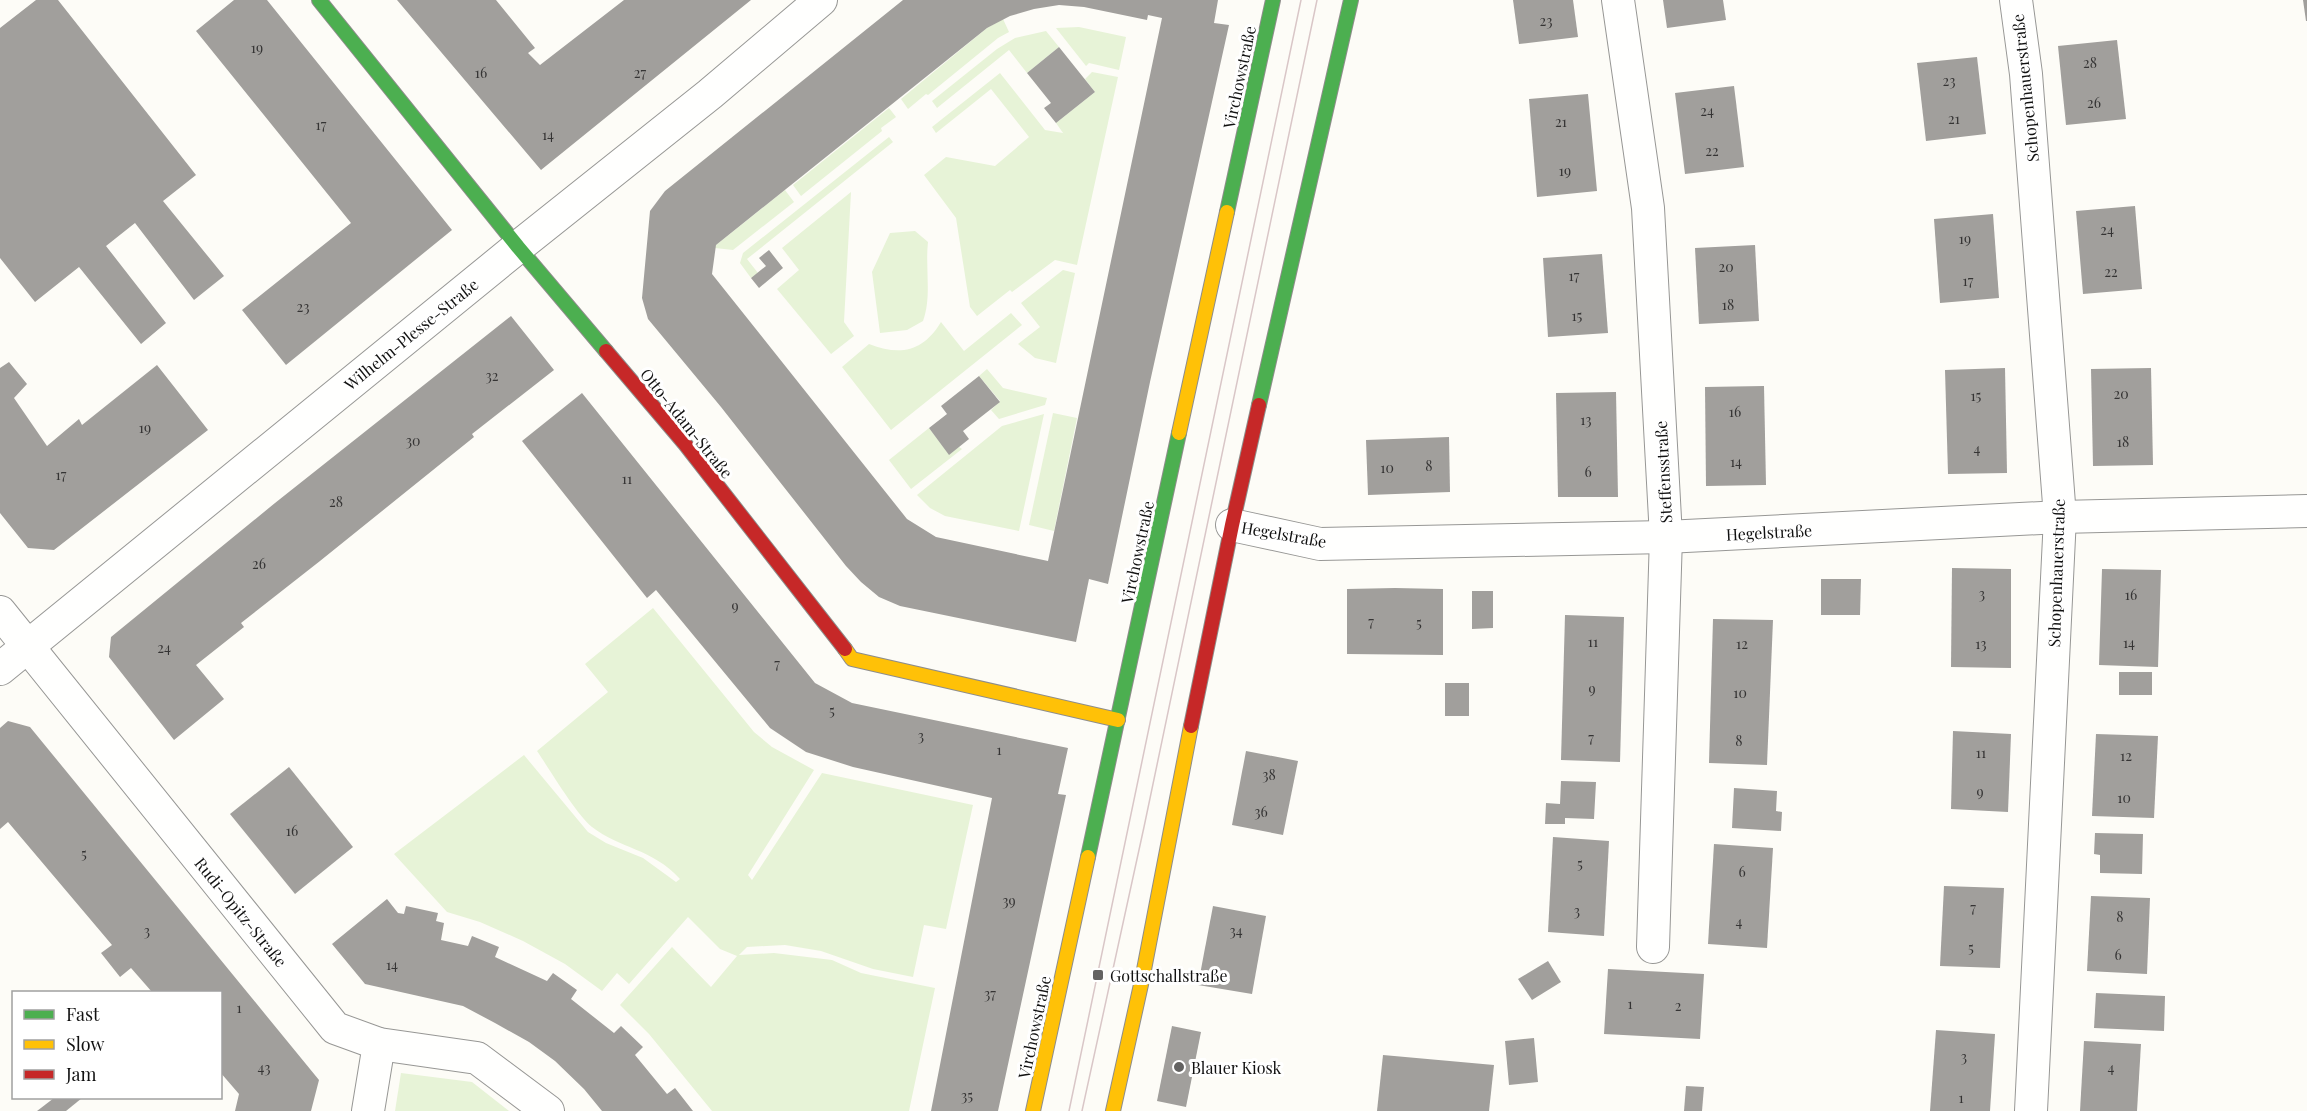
<svg xmlns="http://www.w3.org/2000/svg" width="2307" height="1111" font-family="'Playfair Display',serif">
<style>
.green{fill:#e7f3d7}
.building{fill:#a19f9c;fill-rule:evenodd}
.lines{fill:none;stroke-linecap:round;stroke-linejoin:round}
.street-casing{stroke:#979795;stroke-width:34}
.fast-casing{stroke:#8e8d8b;stroke-width:16}
.slow-casing{stroke:#8e8d8b;stroke-width:16}
.jam-casing{stroke:#8e8d8b;stroke-width:16}
.street{stroke:#fffffe;stroke-width:32}
.fast{stroke:#4caf50;stroke-width:14}
.slow{stroke:#ffc107;stroke-width:14}
.jam{stroke:#c62828;stroke-width:14}
.tram{stroke:#d9c6c7;stroke-width:1.5}
.poi-dot{fill:#646362;stroke:#fff;stroke-width:2}
.labels{text-anchor:middle;dominant-baseline:central;stroke-width:6;stroke-linejoin:round;paint-order:stroke}
.number-label{font-size:14px;fill:#353434}
.street-label{font-size:16px;fill:#111;stroke:#fff}
.poi-label{font-size:16px;fill:#111;stroke:#fff;text-anchor:start}
</style>
<rect width="100%" height="100%" fill="#fdfcf7"/>
<!-- green -->
<g class="green">
<path d="M1003 19 1009 32 998 38 928 95 926 94 908 109 901 99 987 28Z"/>
<path d="M1079 27 1126 37 1119 70 1089 63 1086 66 1056 28Z"/>
<path d="M1046 31 1059 47 1027 73 1009 50 937 108 932 101 997 49 1015 38Z"/>
<path d="M1092 72 1118 77 1077 265 1055 260 1012 292 1010 290 977 316 970 307 956 218 924 175 946 157 995 166 1029 137 991 89 936 133 932 127 1000 73 1045 130 1063 133 1068 140 1056 123 1095 92 1085 79Z"/>
<path d="M889 108 896 117 881 128 882 131 801 196 793 185Z"/>
<path d="M889 137 893 142 747 259 758 273 751 278 740 263 743 253Z"/>
<path d="M785 190 794 202 733 250 715 248 716 245Z"/>
<path d="M851 192 844 322 854 336 831 354 777 289 799 270 782 248Z"/>
<path d="M915 231 928 242C925 269 932 296 923 321L907 330 880 333 872 272 890 233Z"/>
<path d="M1063 270 1075 273 1056 363 1035 358 1018 344 1040 327 1021 303Z"/>
<path d="M1011 313 1022 325 891 430 842 367 869 344C900 356 923 352 941 322L964 351Z"/>
<path d="M987 369 1003 388 1047 398 1045 405 999 419 991 410 1000 401 979 376Z"/>
<path d="M1053 413 1077 418 1054 531 1029 525Z"/>
<path d="M1044 414 1019 531 945 516 930 508 917 495 1002 426Z"/>
<path d="M929 428 949 454 959 447 962 449 911 489 889 460Z"/>
<path d="M653 608 754 732 772 747 814 770 748 875 752 880 822 773 973 805 946 929 924 925 913 977 873 969 821 951 785 945 747 947 739 955 774 953 832 960 861 973 935 988 909 1111H712L649 1034 620 1005 672 947 711 987 737 956 720 949 688 917 629 984 617 973 602 991 565 964 523 941 480 922 447 912 394 854 524 755 588 832 606 843 643 858 676 882 680 879C652 848 620 849 592 827 576 814 550 770 537 751L608 692 585 664Z"/>
<path d="M401 1073 472 1082 509 1111H395Z"/>
</g>
<!-- building -->
<g class="building">
<path d="M36 0H58L196 175 163 201 224 276 194 300 135 223 106 246 166 323 141 344 79 267 35 302 0 258V28Z"/>
<path d="M234 0H267L452 230 286 365 242 310 351 223 196 31Z"/>
<path d="M397 0H496L535 48 528 53 540 65 624 0H751L541 170Z"/>
<path d="M903 0H1218L1214 23 1229 25 1150 382 1108 584 1089 579 1076 642 900 606 879 597 861 582 846 566 721 407 648 319 642 298 650 211 665 191ZM1059 5 1084 7 1147 20 1148 15 1162 18 1048 561 936 537 907 519 712 274 716 245 987 28 1010 16 1034 9Z"/>
<path d="M1513 0H1573L1578 37 1519 44Z"/>
<path d="M1663 0H1723L1726 20 1667 28Z"/>
<path d="M2303 0H2307V21H2306Z"/>
<path d="M2117 40 2126 119 2066 125 2058 46Z"/>
<path d="M1059 47 1095 92 1056 123 1044 108 1051 103 1027 73Z"/>
<path d="M1977 57 1986 134 1926 141 1917 63Z"/>
<path d="M1734 86 1744 167 1685 174 1675 93Z"/>
<path d="M1588 94 1597 191 1537 197 1529 99Z"/>
<path d="M2135 206 2142 289 2083 294 2076 211Z"/>
<path d="M1993 214 1999 298 1940 303 1934 219Z"/>
<path d="M1755 245 1759 321 1699 324 1695 248Z"/>
<path d="M769 250 783 268 759 288 751 278 766 266 759 258Z"/>
<path d="M1602 254 1608 333 1548 337 1543 258Z"/>
<path d="M511 316 554 370 472 434 474 437 320 561 241 623 244 627 196 665 224 699 174 740 109 657 111 637 275 503Z"/>
<path d="M9 362 27 384 14 398 47 446 79 419 82 425 157 365 208 430 54 550 28 548 0 513V368Z"/>
<path d="M2005 368 2007 473 1948 474 1945 370Z"/>
<path d="M2151 368 2153 465 2093 466 2091 369Z"/>
<path d="M979 376 1000 402 963 431 969 439 949 455 929 428 947 414 941 406Z"/>
<path d="M1764 386 1766 485 1706 486 1705 387Z"/>
<path d="M1616 392 1618 497H1558L1556 393Z"/>
<path d="M582 393 815 683 852 703 1068 748 1058 794 1066 795 998 1111H931L992 798 853 767 806 752 770 728 656 590 647 598 522 441Z"/>
<path d="M1449 437 1450 492 1368 495 1366 440Z"/>
<path d="M1952 568 2011 569V668L1951 667Z"/>
<path d="M2102 569 2161 570 2158 667 2099 665Z"/>
<path d="M1821 579H1861L1860 615H1821Z"/>
<path d="M1395 588 1443 589V655L1347 654V589Z"/>
<path d="M1472 591H1493V628L1472 629Z"/>
<path d="M1565 615 1624 617 1620 762 1561 760Z"/>
<path d="M1713 619 1773 620 1767 765 1709 763Z"/>
<rect x="2119" y="672" width="33" height="23"/>
<rect x="1445" y="683" width="24" height="33"/>
<path d="M8 721 30 727 319 1080 311 1111H235L239 1094 220 1072V992H152L131 968 120 977 101 953 112 945 8 822 0 829V728Z"/>
<path d="M1953 731 2011 734 2008 812 1951 809Z"/>
<path d="M2096 734 2158 736 2154 818 2092 816Z"/>
<path d="M1246 751 1298 761 1283 835 1232 825Z"/>
<path d="M289 767 353 847 295 894 230 814Z"/>
<path d="M1561 781 1596 782 1594 819 1565 818V824H1545L1546 803 1560 804Z"/>
<path d="M1734 788 1777 791 1776 811 1782 812 1781 831 1732 828Z"/>
<path d="M2095 833 2143 834 2142 874 2100 873V855L2094 854Z"/>
<path d="M1553 837 1609 841 1604 936 1548 932Z"/>
<path d="M1714 844 1773 848 1767 948 1708 944Z"/>
<path d="M1944 886 2004 888 2000 968 1940 966Z"/>
<path d="M2091 896 2150 898 2147 974 2087 971Z"/>
<path d="M387 899 398 913 404 914 406 906 438 913 436 921 444 923 441 940 468 946 472 936 499 947 495 957 547 981 553 973 577 990 571 999 614 1033 621 1026 643 1047 635 1055 667 1094 675 1088 693 1111H602L584 1089 555 1061 529 1042 495 1023 463 1006 365 984 332 944Z"/>
<path d="M1213 906 1266 916 1252 994 1198 985Z"/>
<path d="M1548 961 1561 982 1532 1000 1518 979Z"/>
<path d="M1608 969 1704 974 1700 1039 1604 1034Z"/>
<path d="M2096 993 2165 996 2164 1031 2094 1028Z"/>
<path d="M1172 1026 1201 1032 1186 1107 1157 1101Z"/>
<path d="M1936 1030 1995 1034 1990 1111H1930Z"/>
<path d="M1534 1038 1538 1082 1509 1085 1505 1041Z"/>
<path d="M2084 1041 2141 1044 2137 1111H2080Z"/>
<path d="M1383 1055 1494 1065 1489 1111H1377Z"/>
<path d="M1686 1086 1704 1087 1702 1111H1684Z"/>
<path d="M54 1098H82L66 1111H37Z"/>
</g>
<g class="lines">
<defs>
<g id="street">
<path d="M1618 0 1648 208 1666 537 1653 947"/>
<path d="M2016 0 2026 74 2060 517 2031 1111"/>
<path d="M1232 525 1320 544 1666 537 2060 517 2307 511"/>
<path d="M0 612 335 1028 379 1044 477 1058 548 1111"/>
<path d="M0 669 518 247 710 94 821 0"/>
<path d="M368 1111 379 1044"/>
</g>
<g id="fast">
<path d="M319 0 518 247 606 351"/>
<path d="M1227 212 1273 0"/>
<path d="M1259 405 1351 0"/>
<path d="M1088 857 1179 433"/>
</g>
<g id="slow">
<path d="M1179 433 1227 212"/>
<path d="M845 649 852 659 1118 720"/>
<path d="M1033 1111 1088 857"/>
<path d="M1113 1111 1142 980 1191 726"/>
</g>
<g id="jam">
<path d="M606 351 685 444 845 649"/>
<path d="M1191 726 1232 525 1259 405"/>
</g>
</defs>
<!-- street casing -->
<use href="#street" class="street-casing"/>
<!-- fast casing -->
<use href="#fast" class="fast-casing"/>
<!-- slow casing -->
<use href="#slow" class="slow-casing"/>
<!-- jam casing -->
<use href="#jam" class="jam-casing"/>
<!-- street -->
<use href="#street" class="street"/>
<!-- fast -->
<use href="#fast" class="fast"/>
<!-- slow -->
<use href="#slow" class="slow"/>
<!-- jam -->
<use href="#jam" class="jam"/>
<!-- tram -->
<g class="tram">
<path d="M1069 1111 1301 0"/>
<path d="M1082 1111 1144 827 1317 0"/>
</g>
</g>
<!-- markers -->
<g class="poi-dot">
<rect x="1092" y="969" width="12" height="12" rx="3"/>
<circle cx="1179" cy="1067" r="6"/>
</g>
<g class="labels">
<!-- number labels -->
<g class="number-label">
<text x="1546" y="20">23</text>
<text x="257" y="47">19</text>
<text x="2090" y="62">28</text>
<text x="481" y="72">16</text>
<text x="640" y="72">27</text>
<text x="1949" y="80">23</text>
<text x="2094" y="102">26</text>
<text x="1707" y="110">24</text>
<text x="1954" y="118">21</text>
<text x="1561" y="121">21</text>
<text x="321" y="124">17</text>
<text x="548" y="134">14</text>
<text x="1712" y="150">22</text>
<text x="1565" y="170">19</text>
<text x="2107" y="229">24</text>
<text x="1965" y="238">19</text>
<text x="1726" y="266">20</text>
<text x="2111" y="271">22</text>
<text x="1574" y="275">17</text>
<text x="1968" y="280">17</text>
<text x="1728" y="304">18</text>
<text x="303" y="306">23</text>
<text x="1577" y="315">15</text>
<text x="492" y="375">32</text>
<text x="2121" y="393">20</text>
<text x="1976" y="395">15</text>
<text x="1735" y="411">16</text>
<text x="1586" y="419">13</text>
<text x="145" y="427">19</text>
<text x="413" y="440">30</text>
<text x="2123" y="441">18</text>
<text x="1977" y="448">4</text>
<text x="1736" y="461">14</text>
<text x="1429" y="465">8</text>
<text x="1387" y="467">10</text>
<text x="1588" y="471">6</text>
<text x="61" y="474">17</text>
<text x="627" y="478">11</text>
<text x="336" y="501">28</text>
<text x="259" y="563">26</text>
<text x="1982" y="593">3</text>
<text x="2131" y="594">16</text>
<text x="735" y="605">9</text>
<text x="1371" y="621">7</text>
<text x="1419" y="622">5</text>
<text x="1593" y="641">11</text>
<text x="2129" y="642">14</text>
<text x="1742" y="643">12</text>
<text x="1981" y="643">13</text>
<text x="164" y="647">24</text>
<text x="777" y="663">7</text>
<text x="1592" y="688">9</text>
<text x="1740" y="692">10</text>
<text x="832" y="710">5</text>
<text x="921" y="735">3</text>
<text x="1591" y="737">7</text>
<text x="1739" y="740">8</text>
<text x="999" y="749">1</text>
<text x="1981" y="752">11</text>
<text x="2126" y="755">12</text>
<text x="1269" y="774">38</text>
<text x="1980" y="791">9</text>
<text x="2124" y="797">10</text>
<text x="1261" y="811">36</text>
<text x="292" y="830">16</text>
<text x="84" y="853">5</text>
<text x="1580" y="863">5</text>
<text x="1742" y="871">6</text>
<text x="1009" y="900">39</text>
<text x="1973" y="907">7</text>
<text x="1577" y="910">3</text>
<text x="2120" y="916">8</text>
<text x="1739" y="921">4</text>
<text x="147" y="930">3</text>
<text x="1236" y="930">34</text>
<text x="1971" y="947">5</text>
<text x="2118" y="954">6</text>
<text x="392" y="964">14</text>
<text x="990" y="993">37</text>
<text x="1630" y="1003">1</text>
<text x="1678" y="1005">2</text>
<text x="239" y="1007">1</text>
<text x="1964" y="1056">3</text>
<text x="264" y="1067">43</text>
<text x="2111" y="1067">4</text>
<text x="967" y="1095">35</text>
<text x="1961" y="1097">1</text>
</g>
<!-- street labels -->
<g class="street-label">
<text transform="translate(1239 77) rotate(-78)">Virchowstraße</text>
<text transform="translate(2025 88) rotate(-96)">Schopenhauerstraße</text>
<text transform="translate(411 334) rotate(-39)">Wilhelm-Plesse-Straße</text>
<text transform="translate(687 423) rotate(51)">Otto-Adam-Straße</text>
<text transform="translate(1663 472) rotate(-93)">Steffensstraße</text>
<text transform="translate(1769 532) rotate(-3)">Hegelstraße</text>
<text transform="translate(1284 534) rotate(10)">Hegelstraße</text>
<text transform="translate(1137 552) rotate(-78)">Virchowstraße</text>
<text transform="translate(2056 573) rotate(-88)">Schopenhauerstraße</text>
<text transform="translate(241 912) rotate(51)">Rudi-Opitz-Straße</text>
<text transform="translate(1034 1027) rotate(-78)">Virchowstraße</text>
</g>
<!-- poi labels -->
<g class="poi-label">
<text x="1110" y="975">Gottschallstraße</text>
<text x="1191" y="1067">Blauer Kiosk</text>
</g>
</g>
<!-- legend -->
<rect x="12" y="991" width="210" height="108" fill="#ffffff" stroke="#a0a0a0" stroke-width="1.5"/>
<rect x="24" y="1010" width="30" height="9" fill="#4caf50" stroke="#a0a0a0" stroke-width="1.5"/>
<text x="66" y="1021" font-size="18" fill="#111111">Fast</text>
<rect x="24" y="1040" width="30" height="9" fill="#ffc107" stroke="#a0a0a0" stroke-width="1.5"/>
<text x="66" y="1051" font-size="18" fill="#111111">Slow</text>
<rect x="24" y="1070" width="30" height="9" fill="#c62828" stroke="#a0a0a0" stroke-width="1.5"/>
<text x="66" y="1081" font-size="18" fill="#111111">Jam</text>
</svg>
